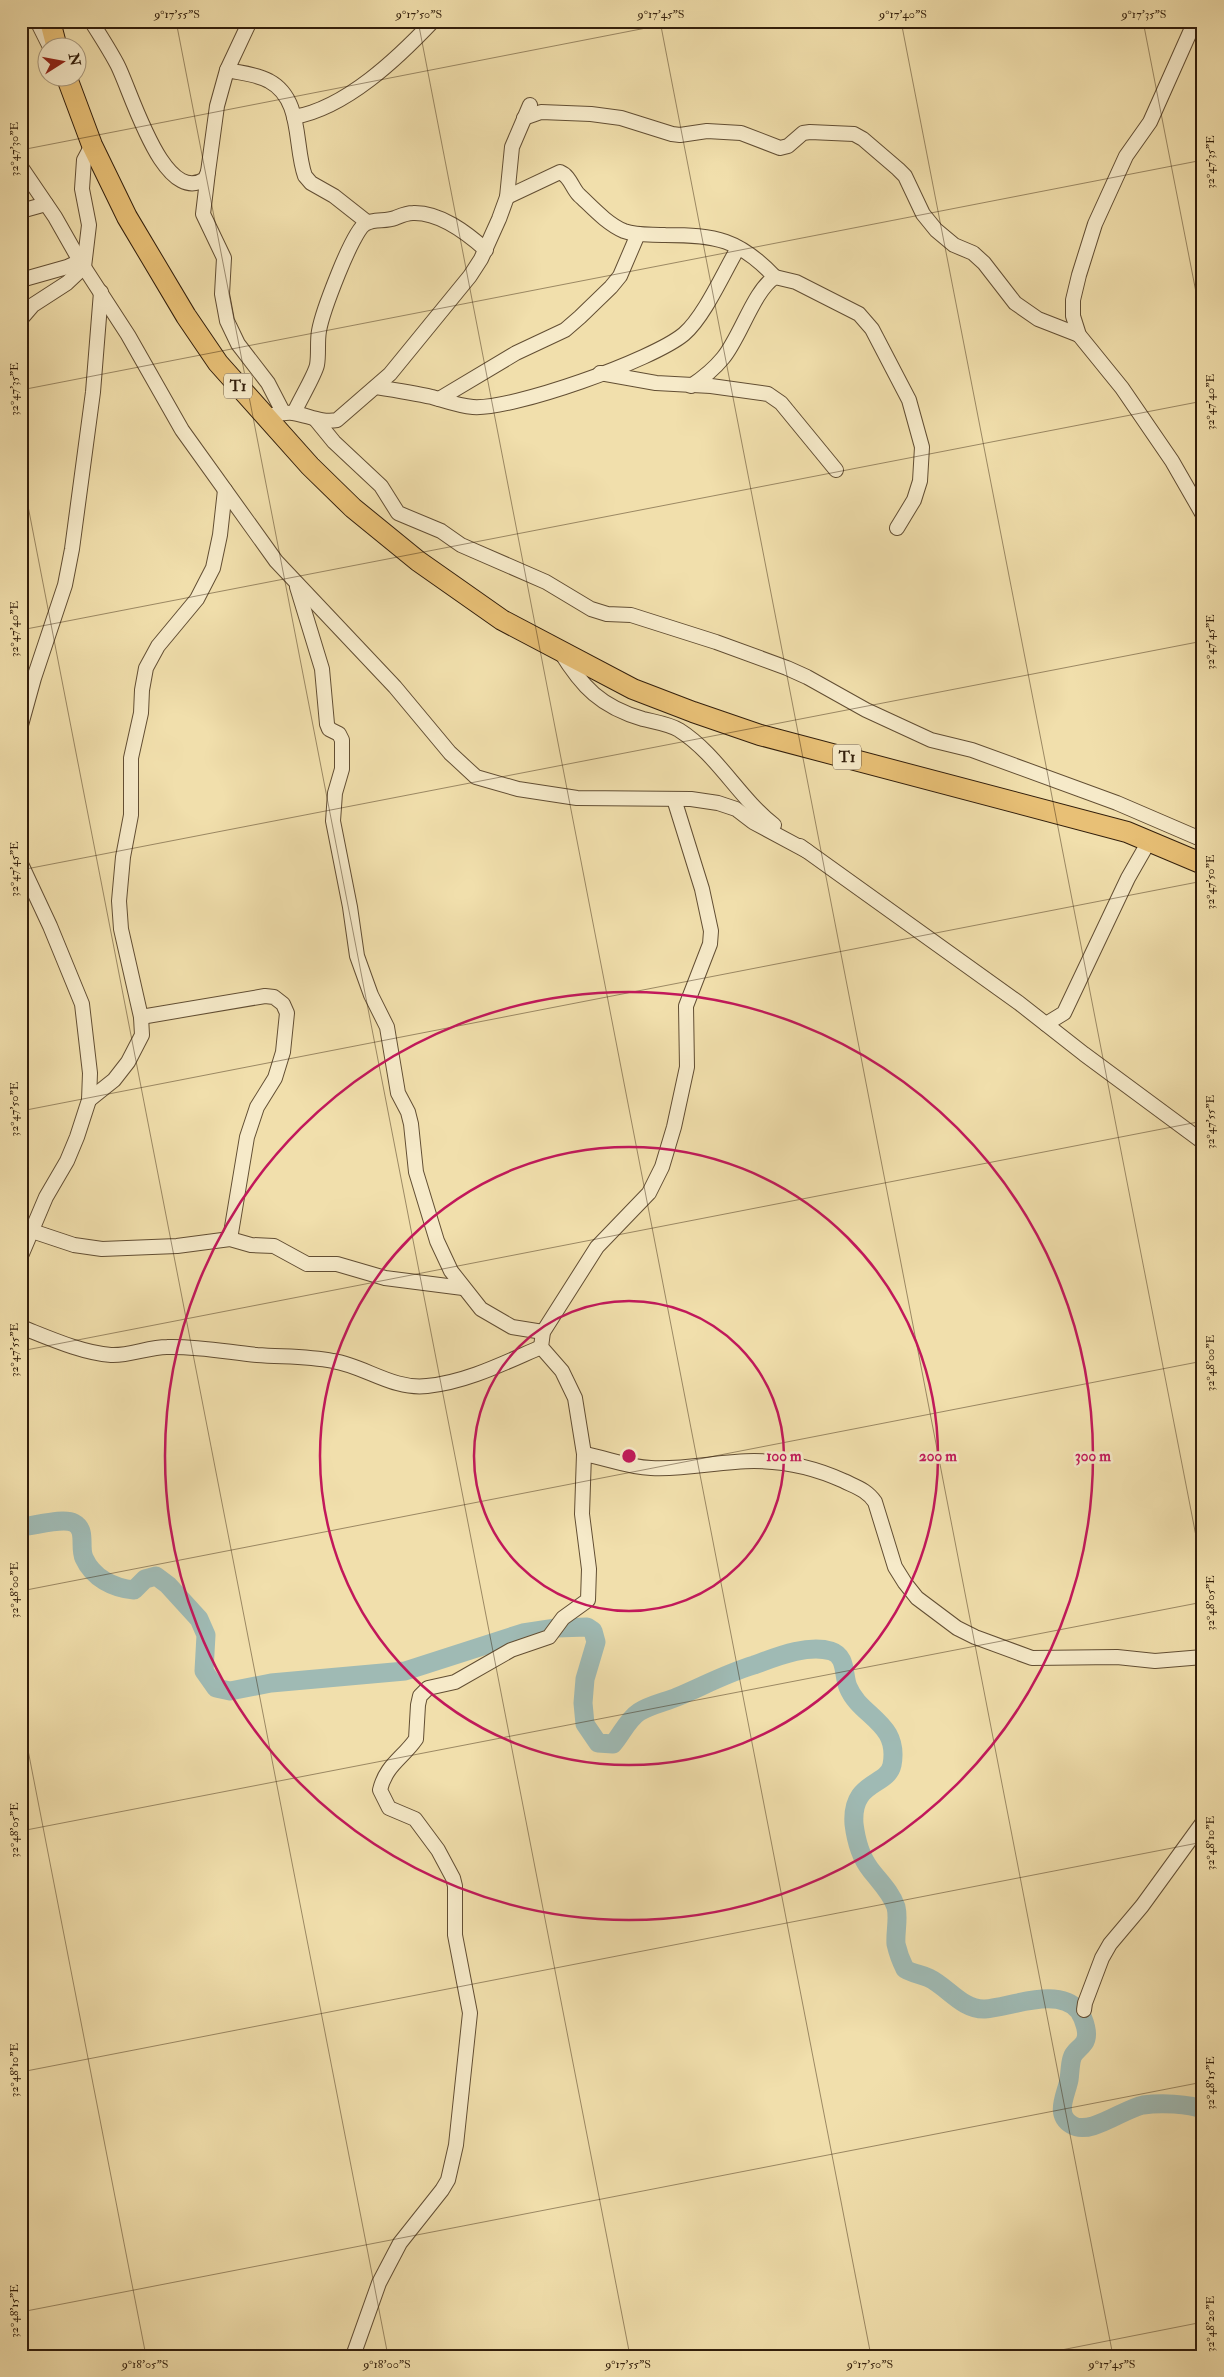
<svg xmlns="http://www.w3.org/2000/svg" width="1224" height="2377" font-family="'IM FELL Double Pica',serif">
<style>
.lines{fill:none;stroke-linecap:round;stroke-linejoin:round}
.river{stroke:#9fbab4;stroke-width:19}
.minor-casing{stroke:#624e33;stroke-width:16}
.highway-casing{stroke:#321e0b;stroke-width:22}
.minor{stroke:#f6eac9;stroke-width:14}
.highway{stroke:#e8c076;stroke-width:20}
.ticks{fill:none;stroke:#321e0b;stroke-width:1;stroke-opacity:0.45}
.ring{fill:none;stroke:#c2185b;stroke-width:2.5}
.labels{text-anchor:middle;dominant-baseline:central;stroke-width:5;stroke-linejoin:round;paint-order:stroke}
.shield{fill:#f6eac9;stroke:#6d5b44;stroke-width:1}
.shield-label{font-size:15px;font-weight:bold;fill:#321e0b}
.centre{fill:#c2185b;stroke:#f6eac9;stroke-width:2.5}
.ring-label{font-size:15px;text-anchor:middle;font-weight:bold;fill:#c2185b;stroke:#f6eac9;stroke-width:5;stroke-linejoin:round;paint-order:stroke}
.neatline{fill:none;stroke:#321e0b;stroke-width:2}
.ticks-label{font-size:12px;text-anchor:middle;fill:#321e0b}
</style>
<rect width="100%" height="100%" fill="#f1dfac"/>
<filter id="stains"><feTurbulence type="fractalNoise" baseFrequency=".004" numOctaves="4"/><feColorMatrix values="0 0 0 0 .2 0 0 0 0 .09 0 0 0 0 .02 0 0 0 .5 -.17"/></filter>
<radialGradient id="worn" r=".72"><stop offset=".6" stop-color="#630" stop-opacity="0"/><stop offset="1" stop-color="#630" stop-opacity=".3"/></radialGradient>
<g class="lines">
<!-- river -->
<path class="river" d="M21 1527C35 1526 63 1517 74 1523 87 1530 79 1547 84 1558 93 1578 113 1588 134 1590L145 1579 156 1576 168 1585 199 1619 206 1635 204 1671 216 1688 230 1691 271 1683 405 1671 523 1633 556 1628 587 1627 593 1631 596 1642 585 1679 583 1703 585 1724 598 1743 613 1744C621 1735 628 1719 639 1712 650 1705 665 1702 677 1697 703 1686 727 1673 754 1665 776 1657 807 1644 831 1651 847 1656 843 1675 848 1687 860 1717 900 1722 892 1765 887 1787 851 1780 854 1824 856 1840 860 1856 870 1869 879 1881 891 1892 896 1907 899 1919 895 1932 896 1944 898 1953 901 1961 905 1969 913 1974 921 1974 929 1978 948 1987 962 2010 985 2009 1011 2007 1059 1986 1079 2011 1084 2019 1090 2035 1084 2043 1080 2049 1074 2051 1072 2058 1070 2064 1070 2073 1069 2080 1066 2095 1054 2115 1072 2125 1090 2136 1123 2109 1143 2105 1158 2103 1190 2103 1203 2110"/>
<defs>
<g id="minor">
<path d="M37 21 50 47"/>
<path d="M91 21C100 35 109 49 117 64 131 90 163 207 205 179L208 172 217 106 227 70 250 21"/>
<path d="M1195 21 1150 122 1126 156 1095 224 1079 275 1073 300V316L1079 335 1122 388 1172 461 1203 515"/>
<path d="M227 70C240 73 257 74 269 81 303 99 294 146 305 176L311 183 334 196 367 222"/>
<path d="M294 117C346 108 398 58 433 21"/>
<path d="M524 118 541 112 591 114 621 118 672 134 680 135 707 131 741 133 780 148 788 146 803 133 810 132 854 134 863 139 898 169 905 176 923 214 936 230 954 245 973 253 984 263 1015 303 1038 319 1079 335"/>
<path d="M21 167 55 217 80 261 128 335 182 430 276 561 395 687 450 753 476 777 518 789 577 798 691 799 718 803 736 809 753 822 807 851"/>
<path d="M208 172 203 214 224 258 222 294 227 321 238 344 268 383 283 412"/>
<path d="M507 197 560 172C570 176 572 188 579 195 592 207 607 224 624 231 637 236 652 234 665 235 716 235 739 239 775 277"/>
<path d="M21 211 46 204"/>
<path d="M21 280 67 267 80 261"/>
<path d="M21 319 33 305 67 283 84 267 89 225 82 189 84 160 92 145"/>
<path d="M600 373 656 383 711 386 768 394 781 403 836 470"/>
<path d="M691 386C703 378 714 369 723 358 740 338 754 290 775 277L796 282 859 314 872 329 909 400 922 447 920 481 914 500 897 528"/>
<path d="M376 387C395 390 414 393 432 397 446 401 459 406 473 407 512 410 653 360 684 334 704 317 724 272 738 248"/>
<path d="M439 399 516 353 565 330 580 317 611 287 620 276 638 234"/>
<path d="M294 413C299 401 315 375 317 365 319 354 317 342 319 331 322 313 352 232 365 224 374 218 385 222 395 218 400 216 406 213 413 213 440 212 467 233 486 250"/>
<path d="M264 417C274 415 283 412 293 413 308 415 320 423 337 420L390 374 470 276 481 259 499 219 507 197 512 147 530 105"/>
<path d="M316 420 334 442 381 486 398 513 441 531 461 545 546 582 591 609 607 614 631 615 716 642 787 668 807 677 866 710 931 740 972 750 1117 803 1203 840"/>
<path d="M297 587 322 669 327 724 329 729 339 734 342 740V769L335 793 333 821 350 907 357 956 371 995 387 1027 398 1093 408 1112 411 1124 416 1172 437 1241 451 1271 481 1309 512 1327 543 1332"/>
<path d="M560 651C582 687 601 707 643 719 655 722 669 724 679 730 717 754 739 798 774 825"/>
<path d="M21 725 34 678 65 585 72 549 93 392 101 292"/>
<path d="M800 846 1019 1003 1084 1054 1203 1142"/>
<path d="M21 864 50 926 82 1004 90 1073 89 1100 77 1137 67 1161 46 1197 21 1256"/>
<path d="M141 1017 265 996 274 997 283 1004 287 1013 283 1052 275 1078 257 1107 247 1137 230 1239"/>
<path d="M1046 1024 1064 1013 1128 878 1148 843"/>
<path d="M89 1100 114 1080 128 1062 142 1035 141 1017 121 929 119 901 123 857 131 815V758L141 713 142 690 146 668 158 646 197 599 213 568 220 535 225 490"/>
<path d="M32 1231 74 1245 102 1249 177 1246 230 1239 251 1245 274 1246 307 1264H337L385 1278 463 1288"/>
<path d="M21 1327C49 1338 82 1353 111 1355 129 1356 149 1347 167 1347 198 1346 227 1352 257 1355 283 1357 308 1356 333 1361 365 1366 393 1390 427 1386 467 1382 504 1363 541 1347"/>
<path d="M584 1454C607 1458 627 1467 651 1468 686 1470 720 1461 754 1461 784 1461 816 1468 844 1481 856 1487 867 1490 875 1502L895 1567 905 1583 917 1598 957 1628 975 1637 1032 1658 1117 1657 1155 1661 1203 1657"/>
<path d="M1084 2010 1085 2003 1102 1958 1110 1944 1142 1906 1203 1822"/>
<path d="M353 2356 379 2283 400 2243 442 2190 448 2180 456 2145 470 2013 455 1935V1886L453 1878 438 1850 415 1819 389 1808 380 1790C386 1765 402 1759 416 1739L418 1705 420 1696 428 1688 455 1682 511 1650 549 1637 563 1618 588 1600 589 1569 582 1514 584 1454 575 1398 562 1371 541 1347 543 1332 597 1247 649 1193 662 1167 674 1127 687 1067 686 1006 710 944 711 931 702 889 674 799"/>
</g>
<g id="highway">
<path d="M50 21 57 48"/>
<path d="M67 78 92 145 127 217 186 316 218 363 310 466 353 508 418 561 502 620 633 689 693 712 760 735 1127 832 1203 864"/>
</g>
</defs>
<!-- minor casing -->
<use href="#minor" class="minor-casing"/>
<!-- highway casing -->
<use href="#highway" class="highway-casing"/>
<!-- minor -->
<use href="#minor" class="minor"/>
<!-- highway -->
<use href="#highway" class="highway"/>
</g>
<!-- ticks -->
<path class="ticks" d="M176 21 630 2356M418 21 871 2356M660 21 1113 2356M901 21 1203 1572M1143 21 1203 328M21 150 682 21M21 390 1203 160M21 470 388 2356M21 630 1203 401M21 870 1203 641M21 1111 1203 881M21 1351 1203 1121M21 1591 1203 1361M21 1714 146 2356M21 1831 1203 1602M21 2072 1203 1842M21 2312 1203 2082M1031 2356 1203 2322"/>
<!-- distance rings -->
<g class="ring">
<circle cx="629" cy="1456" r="155"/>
<circle cx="629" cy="1456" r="309"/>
<circle cx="629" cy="1456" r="464"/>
</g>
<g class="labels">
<!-- shield labels -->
<g class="shield">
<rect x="224" y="373.5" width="28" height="25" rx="4"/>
<rect x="833" y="744.5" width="28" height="25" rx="4"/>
</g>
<g class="shield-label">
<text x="238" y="386">T1</text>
<text x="847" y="757">T1</text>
</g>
</g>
<circle cx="629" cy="1456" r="8" class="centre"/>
<g class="ring-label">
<text x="784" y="1461">100 m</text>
<text x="938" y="1461">200 m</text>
<text x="1093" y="1461">300 m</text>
</g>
<!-- margin -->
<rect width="1224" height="2377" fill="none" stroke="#f1dfac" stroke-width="55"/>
<!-- north arrow -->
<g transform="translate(62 62) rotate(79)"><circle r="24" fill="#f6eac9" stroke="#a8987d"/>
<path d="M0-4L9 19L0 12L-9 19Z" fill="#8f2418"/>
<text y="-8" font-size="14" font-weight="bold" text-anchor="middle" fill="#321e0b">N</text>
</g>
<rect x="28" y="28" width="1168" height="2322" class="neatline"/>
<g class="ticks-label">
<text x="177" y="18">9°17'55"S</text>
<text x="419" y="18">9°17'50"S</text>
<text x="661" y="18">9°17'45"S</text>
<text x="903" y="18">9°17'40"S</text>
<text x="1144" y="18">9°17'35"S</text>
<text transform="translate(14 149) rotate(-90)" y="4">32°47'30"E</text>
<text transform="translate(1210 162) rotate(-90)" y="4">32°47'35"E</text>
<text transform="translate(14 389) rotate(-90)" y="4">32°47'35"E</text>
<text transform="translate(1210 402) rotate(-90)" y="4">32°47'40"E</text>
<text transform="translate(14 629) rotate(-90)" y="4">32°47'40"E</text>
<text transform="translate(1210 642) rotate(-90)" y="4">32°47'45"E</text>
<text transform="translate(14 869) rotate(-90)" y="4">32°47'45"E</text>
<text transform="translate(1210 882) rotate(-90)" y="4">32°47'50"E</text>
<text transform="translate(14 1109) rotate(-90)" y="4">32°47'50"E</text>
<text transform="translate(1210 1122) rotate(-90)" y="4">32°47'55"E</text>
<text transform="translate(14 1350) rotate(-90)" y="4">32°47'55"E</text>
<text transform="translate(1210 1363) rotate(-90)" y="4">32°48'00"E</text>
<text transform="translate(14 1590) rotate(-90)" y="4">32°48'00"E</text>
<text transform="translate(1210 1603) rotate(-90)" y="4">32°48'05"E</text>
<text transform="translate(14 1830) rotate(-90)" y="4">32°48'05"E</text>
<text transform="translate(1210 1843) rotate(-90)" y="4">32°48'10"E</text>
<text transform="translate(14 2070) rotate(-90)" y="4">32°48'10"E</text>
<text transform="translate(1210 2083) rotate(-90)" y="4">32°48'15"E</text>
<text transform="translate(14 2311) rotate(-90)" y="4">32°48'15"E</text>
<text transform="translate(1210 2324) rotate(-90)" y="4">32°48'20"E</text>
<text x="145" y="2368">9°18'05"S</text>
<text x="387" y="2368">9°18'00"S</text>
<text x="628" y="2368">9°17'55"S</text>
<text x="870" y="2368">9°17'50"S</text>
<text x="1112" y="2368">9°17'45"S</text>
</g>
<rect width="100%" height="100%" filter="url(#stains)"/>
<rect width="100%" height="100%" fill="url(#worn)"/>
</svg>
